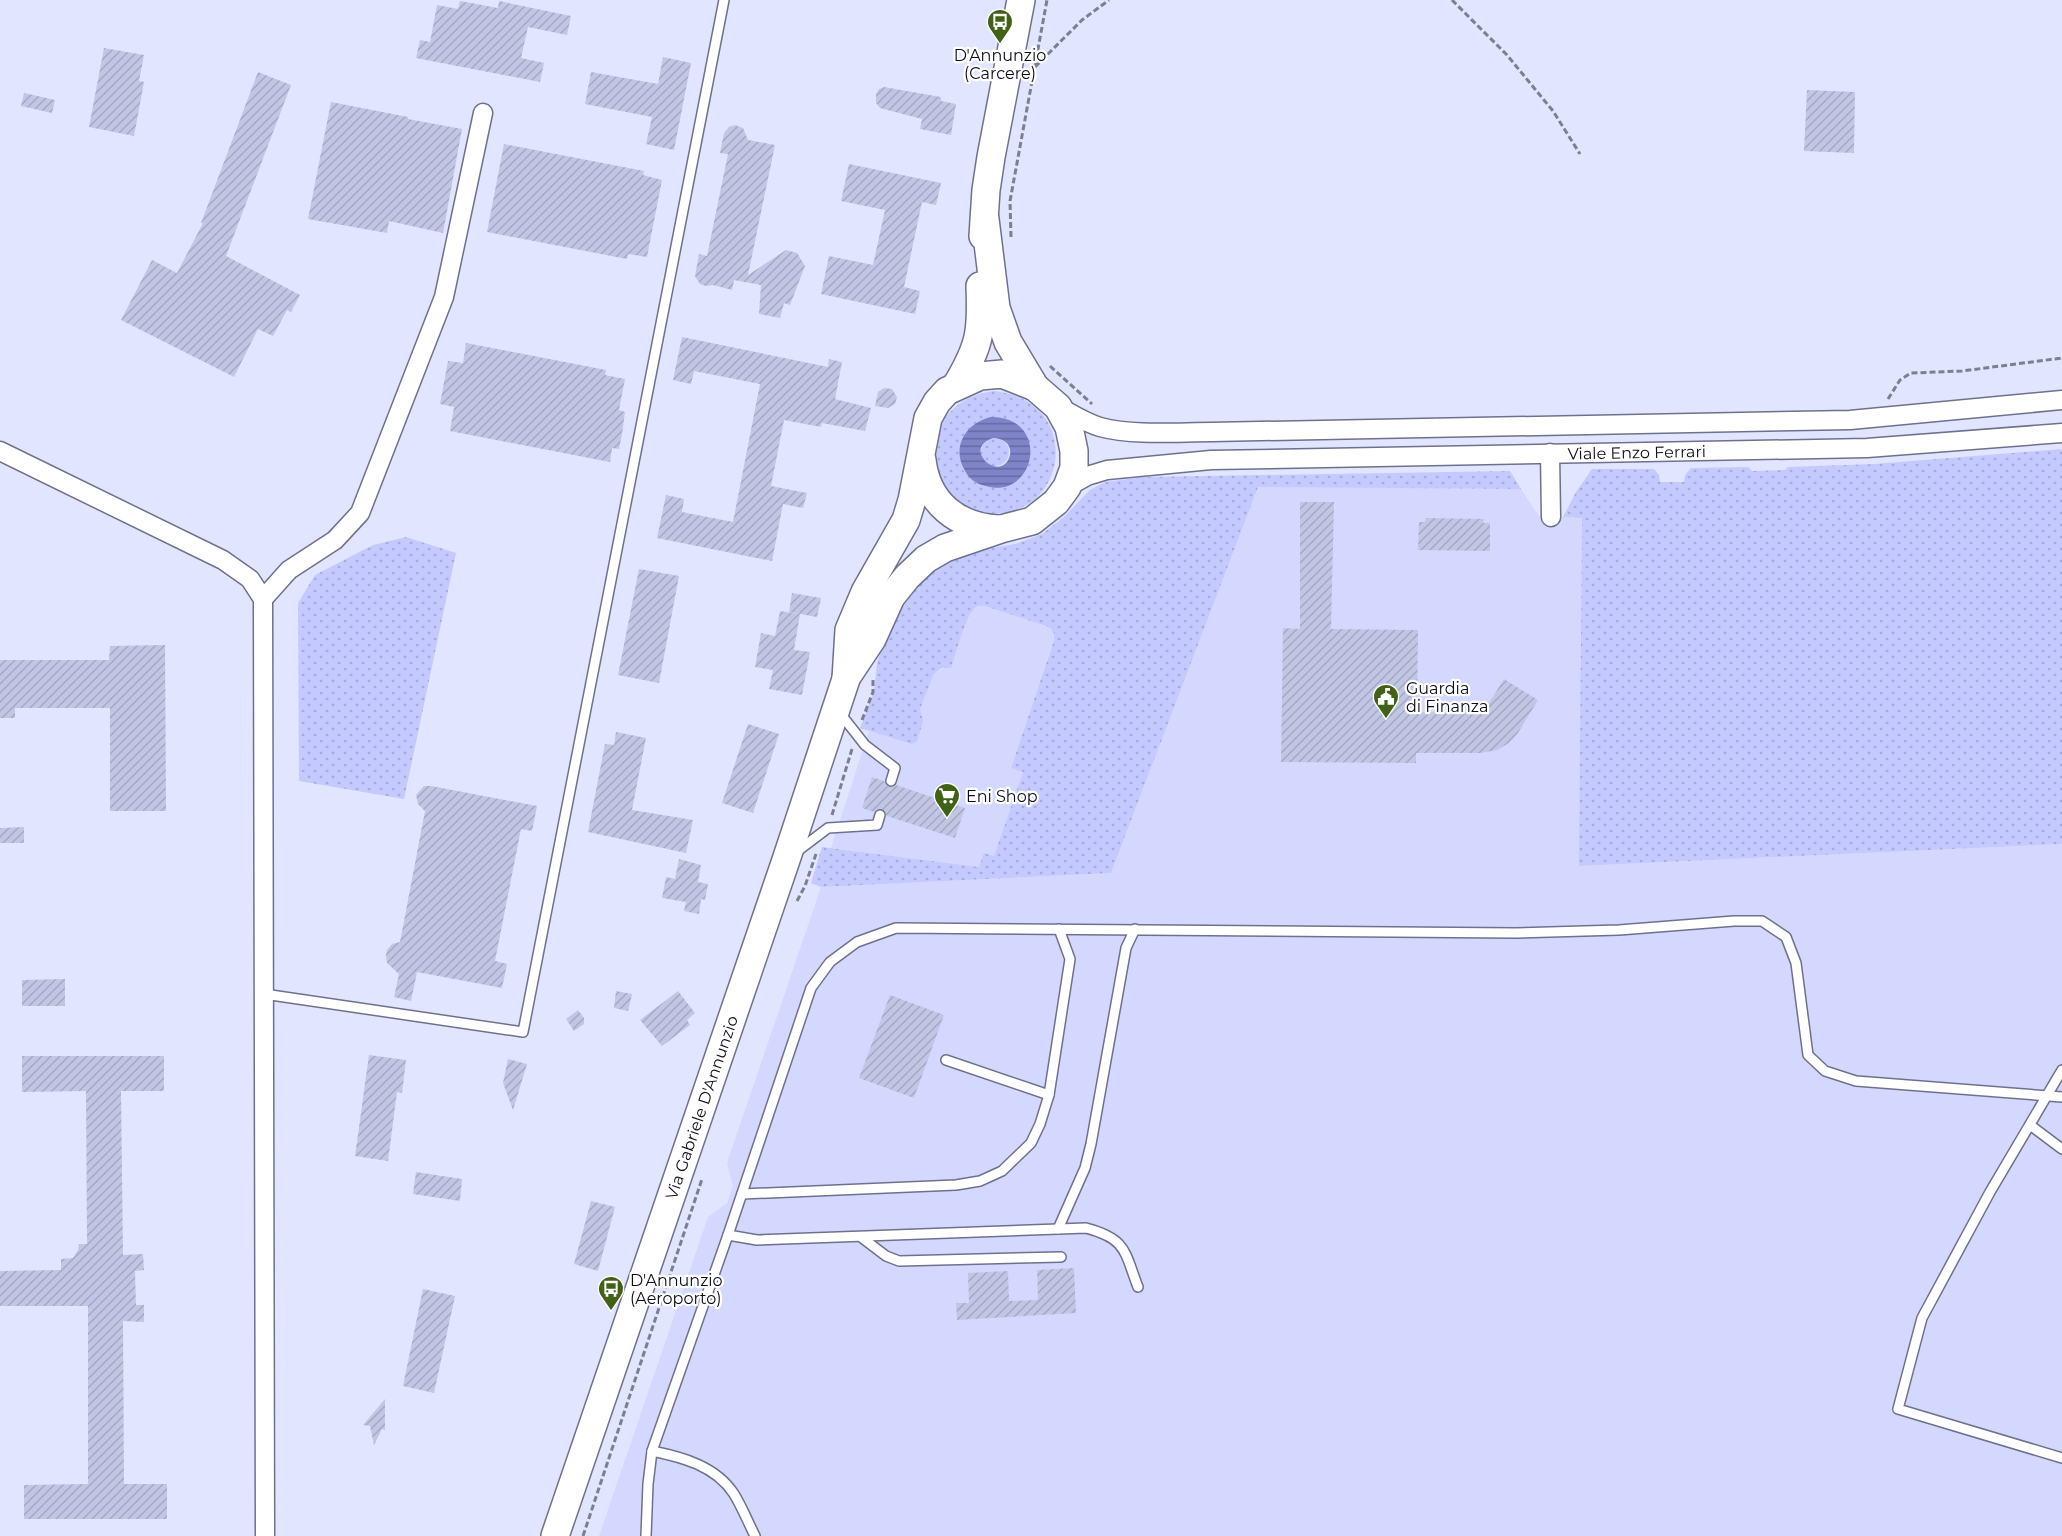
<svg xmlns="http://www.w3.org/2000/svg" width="2062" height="1536" font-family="Montserrat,sans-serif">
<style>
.built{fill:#d4d8ff}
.grass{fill:url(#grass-dots);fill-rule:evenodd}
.water{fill:url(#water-rules);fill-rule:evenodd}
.building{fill:url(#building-hatch)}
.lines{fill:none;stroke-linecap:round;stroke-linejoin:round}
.service-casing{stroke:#6e718d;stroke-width:12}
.minor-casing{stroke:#6e718d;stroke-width:21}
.secondary-casing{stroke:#6e718d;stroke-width:30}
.path{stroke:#7c7e91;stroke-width:3;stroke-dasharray:6 3;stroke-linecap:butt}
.service{stroke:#fff;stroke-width:9}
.minor{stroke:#fff;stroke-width:18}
.secondary{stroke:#fff;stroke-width:27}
.labels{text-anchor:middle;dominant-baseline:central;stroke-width:4.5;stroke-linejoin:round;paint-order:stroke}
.poi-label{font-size:16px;fill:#0b0c16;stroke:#fff;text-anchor:start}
.street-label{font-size:16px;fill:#0b0c16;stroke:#fff}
</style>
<defs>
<pattern id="grass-dots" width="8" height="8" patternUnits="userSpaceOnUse" patternTransform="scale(1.5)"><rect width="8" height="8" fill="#c4c9ff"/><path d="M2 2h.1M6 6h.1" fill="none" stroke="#a7abda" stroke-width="1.8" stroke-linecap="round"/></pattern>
<pattern id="water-rules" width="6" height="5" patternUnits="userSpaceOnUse" patternTransform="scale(1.5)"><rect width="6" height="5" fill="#7f83c7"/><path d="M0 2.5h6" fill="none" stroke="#666aa1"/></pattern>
<pattern id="building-hatch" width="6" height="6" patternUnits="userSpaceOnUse" patternTransform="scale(1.5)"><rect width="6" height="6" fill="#c2c6e5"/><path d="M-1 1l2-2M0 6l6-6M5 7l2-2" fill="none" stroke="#a5a9c4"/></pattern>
</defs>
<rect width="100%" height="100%" fill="#e2e5ff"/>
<!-- built -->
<g class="built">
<path d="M1258 486 1521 489 1539 516 1582 518 1580 866 2062 844V1536H599L708 1217 727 1203 733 1186 727 1163 821 887 1111 873Z"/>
<path d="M982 605 1049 627 1053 630 1054 638 1011 768 1023 772 994 856 979 867 831 848 869 731 910 744 920 709 934 674 946 667 972 610Z"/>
</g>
<!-- grass -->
<g class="grass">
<path d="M994 391C1081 400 1070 509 999 513 923 517 907 402 994 391ZM1000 417 1020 478C998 491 979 492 963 469Z"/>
<circle cx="995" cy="452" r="14"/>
<path d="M2062 449V844L1579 866 1582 518 1563 517 1576 492 1592 469H1654L1659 475 1660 482H1684L1685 475 1691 468 1748 467 1752 471 1785 470 1788 467 1874 464Z"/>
<path d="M1510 471 1521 489 1258 487 1111 873 821 887 811 883 822 847 979 867 984 853 994 856 1023 772 1011 768 1053 643C1055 636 1055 632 1049 627L988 607C982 605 978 605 974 609 966 616 955 656 951 668H942L934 674 920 709 923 721 917 742 911 744 860 728 874 692 877 663 888 628 894 614 924 577 946 561 972 551 1015 544 1042 534 1064 517 1090 490 1105 482 1145 477 1202 476Z"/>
<path d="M406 537 456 553 404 799 299 781 298 603 315 575 373 545Z"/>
</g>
<!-- water -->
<path class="water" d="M991 417C1052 417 1036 501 985 486 976 484 968 478 964 469 951 445 968 422 991 417ZM993 438C1003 438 1012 444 1010 455 1002 485 960 449 993 438Z"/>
<!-- building -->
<g class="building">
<path d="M460 1 498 8 499 1 571 16 567 35 528 27 521 58 544 63 540 82 416 58 420 40 430 42 437 5 458 9Z"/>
<path d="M104 48 144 55 139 81 144 82 134 136 89 127Z"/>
<path d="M663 57 691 63 674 150 646 144 652 117 585 104 591 72 658 84Z"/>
<path d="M258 72 291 85 226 256 300 295 291 312 287 310 273 336 258 329 234 377 121 320 152 260 177 273 203 223H201Z"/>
<path d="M884 87 941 97V101L956 104 951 135 920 129 922 119 880 108 876 103V94L879 89Z"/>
<path d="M1807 90 1855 92 1854 153 1804 151Z"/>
<path d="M24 93 55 100 52 113 21 106Z"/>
<path d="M331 102 408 117V119L462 129 443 233 389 221 387 233 308 219Z"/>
<path d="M735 125 743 128 748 140 775 145 748 275 786 250 797 253 805 266 790 305 784 303 780 318 759 314 761 285 734 280 732 290 713 285 706 286 700 284 695 276 699 254 707 256 728 154 720 153 724 133 729 127Z"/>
<path d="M504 144 644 171 643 175 662 180 647 257 628 254 627 259 487 232Z"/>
<path d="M849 164 941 183 936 205 922 202 904 287 920 291 915 314 821 294 829 256 873 265 885 210 841 201Z"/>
<path d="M682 337 828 367 829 359 842 362 835 399 871 408 865 431 822 423 821 427 784 420 771 486 807 493 803 508 783 504 772 561 657 538 666 495 684 499 682 512 733 522 760 384 694 371 691 384 673 380Z"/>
<path d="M466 343 606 370 605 375 625 379 619 410 625 412 622 434 619 449 612 448 610 462 450 431 454 407 440 404 448 361 463 363Z"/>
<path d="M884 388 892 389 897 397 895 404 888 408 875 406 878 392Z"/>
<path d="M1300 502H1334L1331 629 1418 630 1417 712 1475 713 1487 706 1504 679 1538 700 1518 733 1509 743 1497 750 1481 753H1416V763L1281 762 1283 628 1300 629Z"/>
<path d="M1426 518 1484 519 1483 523H1490V551L1418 550 1419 522H1425Z"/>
<path d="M639 569 679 576 659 683 618 675Z"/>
<path d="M792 593 821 598 817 617 789 612Z"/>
<path d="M780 611 800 614 794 650 810 652 802 695 769 689 773 670 755 667 761 633 775 636Z"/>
<path d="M165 645 166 811H110V708H15V718H0V660H109L110 646Z"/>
<path d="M748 724 779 734 753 813 722 803Z"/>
<path d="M616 732 646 738 632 810 693 820 686 853 588 832 605 744 614 745Z"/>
<path d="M872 777 884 781 888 787H893L896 785 965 808 955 838 887 816 882 809H878L874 812 862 808Z"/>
<path d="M424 786H431L537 806 532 831 521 829 495 961 507 964 502 988 417 972 411 1001 394 997 399 974 387 963 386 955 387 950 392 944 400 942 425 811 418 804 416 795Z"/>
<path d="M24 827V843H0V828Z"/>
<path d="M679 859 701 865 698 882 708 884 705 900 701 899 699 914 684 911 686 902 662 898 666 877 675 879Z"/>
<path d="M65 979V1006H22V980Z"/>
<path d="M616 991 632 994 628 1011 614 1008Z"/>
<path d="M678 991 695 1013 687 1020 690 1025 662 1046 640 1020Z"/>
<path d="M890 995 944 1015 914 1098 859 1078Z"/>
<path d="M578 1010 584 1018V1024L574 1031 566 1019Z"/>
<path d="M369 1055 406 1060 402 1093 397 1092 388 1161 355 1156Z"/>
<path d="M22 1056H164V1091H121L123 1255 143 1254 144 1270 135 1271 136 1305H144V1322L123 1321 124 1484H167V1519H24V1485L88 1484V1306H0V1271L61 1270V1259L73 1258 78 1250 79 1244H87L86 1091 22 1092Z"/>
<path d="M508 1059 527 1064 513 1110 503 1083Z"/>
<path d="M416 1172 462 1179 460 1201 413 1194Z"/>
<path d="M591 1201 615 1207 598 1271 574 1264Z"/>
<path d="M1074 1268 1076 1313 957 1320 956 1303H969L968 1273 1008 1271 1009 1301 1038 1300 1037 1270Z"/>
<path d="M423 1289 455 1296 434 1393 403 1386Z"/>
<path d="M385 1399V1430L382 1429 374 1445 370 1426 363 1425Z"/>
</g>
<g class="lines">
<defs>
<g id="service">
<path d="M839 712 865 745 895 768 891 781"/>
<path d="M795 853 828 828 877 825 880 815"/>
<path d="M264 994 523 1032 724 0"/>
<path d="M946 1060 1049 1095"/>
<path d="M2062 1070 1990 1192 1922 1318 1898 1409 2062 1458"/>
<path d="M2030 1125 2062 1149"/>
<path d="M742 1194 956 1185 980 1181 1002 1171 1031 1143 1040 1124 1049 1095 1070 959 1059 929"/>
<path d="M1058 1229 1085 1168 1091 1144 1126 948 1135 929"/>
<path d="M728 1235 757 1240 1086 1228C1127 1239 1124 1251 1138 1287"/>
<path d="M861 1237 886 1256 899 1261 1061 1257"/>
<path d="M652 1451C682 1457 716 1466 734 1494 742 1507 748 1522 755 1536"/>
<path d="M646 1536 648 1484 652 1451 728 1235 811 988 830 962 857 942 896 928 1516 933 1619 930 1734 921H1762L1786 937 1796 963 1808 1055 1825 1071 1856 1081 2062 1097"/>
</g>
<g id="minor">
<path d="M1059 407C1072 414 1086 423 1100 427 1134 436 1177 432 1212 432L1850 420 2062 400"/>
<path d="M0 451 223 560 250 579 263 599 265 1536"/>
<path d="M1550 453 1551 517"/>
<path id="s1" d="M1067 487 1087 476 1107 470 1211 460 1867 448 2062 433"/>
<path d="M263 599 289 570 335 540 360 513 444 297 483 113"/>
</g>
<g id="secondary">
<path d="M983 236 986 190 991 157 1021 0"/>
<path d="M956 386C980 346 982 332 980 286"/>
<path d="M922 460C927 503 957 527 999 529"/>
<path d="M846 678 872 639 891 597 907 577 926 559 945 548 1001 529 1032 521 1056 502 1067 487 1074 468V451L1069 427 1058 407 1035 387 1008 342 996 308 985 219"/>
<path id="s2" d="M555 1536 786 860 846 679 849 630 865 592 906 520 912 500 928 418 937 402 947 391 980 376 1002 374 1035 387"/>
</g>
</defs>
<!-- service casing -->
<use href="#service" class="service-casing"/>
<!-- minor casing -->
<use href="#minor" class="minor-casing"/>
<!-- secondary casing -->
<use href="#secondary" class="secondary-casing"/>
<!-- path -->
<g class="path">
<path d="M1452 0 1507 55 1553 111 1580 154"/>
<path d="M1035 67 1082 20 1109 0"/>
<path d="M1011 237 1010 201 1047 0"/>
<path d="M1050 366 1092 404"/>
<path d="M1888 399 1900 380 1911 373 1962 371 2062 358"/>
<path d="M862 720 873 692V678"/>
<path d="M832 815 852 749"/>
<path d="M797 901 805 886 816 854"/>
<path d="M583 1536 702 1179"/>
</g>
<!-- service -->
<use href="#service" class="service"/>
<!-- minor -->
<use href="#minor" class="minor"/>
<!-- secondary -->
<use href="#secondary" class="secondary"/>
</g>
<!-- icons -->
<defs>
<symbol id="bus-pin" viewBox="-11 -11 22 30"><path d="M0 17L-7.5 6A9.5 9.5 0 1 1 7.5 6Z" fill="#416116" stroke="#fff"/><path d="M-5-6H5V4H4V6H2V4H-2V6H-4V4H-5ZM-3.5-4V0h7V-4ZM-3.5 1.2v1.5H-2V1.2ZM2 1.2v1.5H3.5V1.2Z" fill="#fff"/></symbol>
<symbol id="civic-pin" viewBox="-11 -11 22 30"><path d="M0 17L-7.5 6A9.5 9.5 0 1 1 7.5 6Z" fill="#416116" stroke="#fff"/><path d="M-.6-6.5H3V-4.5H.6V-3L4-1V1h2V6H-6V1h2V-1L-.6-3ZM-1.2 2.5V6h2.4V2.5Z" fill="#fff"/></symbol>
<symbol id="supermarket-pin" viewBox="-11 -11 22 30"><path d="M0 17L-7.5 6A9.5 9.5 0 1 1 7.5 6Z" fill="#416116" stroke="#fff"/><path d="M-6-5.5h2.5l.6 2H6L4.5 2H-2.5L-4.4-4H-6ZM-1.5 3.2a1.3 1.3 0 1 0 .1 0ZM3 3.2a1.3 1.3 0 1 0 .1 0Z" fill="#fff"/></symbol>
</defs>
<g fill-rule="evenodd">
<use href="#bus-pin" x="985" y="7" width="30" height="40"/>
<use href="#civic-pin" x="1371" y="682" width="30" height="40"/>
<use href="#supermarket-pin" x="932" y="781" width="30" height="40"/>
<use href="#bus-pin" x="596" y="1274" width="30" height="40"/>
</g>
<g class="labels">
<!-- poi labels -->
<g class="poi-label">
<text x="1000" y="55" text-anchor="middle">D'Annunzio<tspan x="1000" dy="18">(Carcere)</tspan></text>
<text x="1406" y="688">Guardia<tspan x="1406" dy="18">di Finanza</tspan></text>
<text x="966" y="796">Eni Shop</text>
<text x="630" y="1280">D'Annunzio<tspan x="630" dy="18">(Aeroporto)</tspan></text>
</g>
<!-- street labels -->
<g class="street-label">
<text stroke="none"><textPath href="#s1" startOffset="574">Viale Enzo Ferrari</textPath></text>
<text stroke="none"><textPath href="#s2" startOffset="453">Via Gabriele D'Annunzio</textPath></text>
</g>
</g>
</svg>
